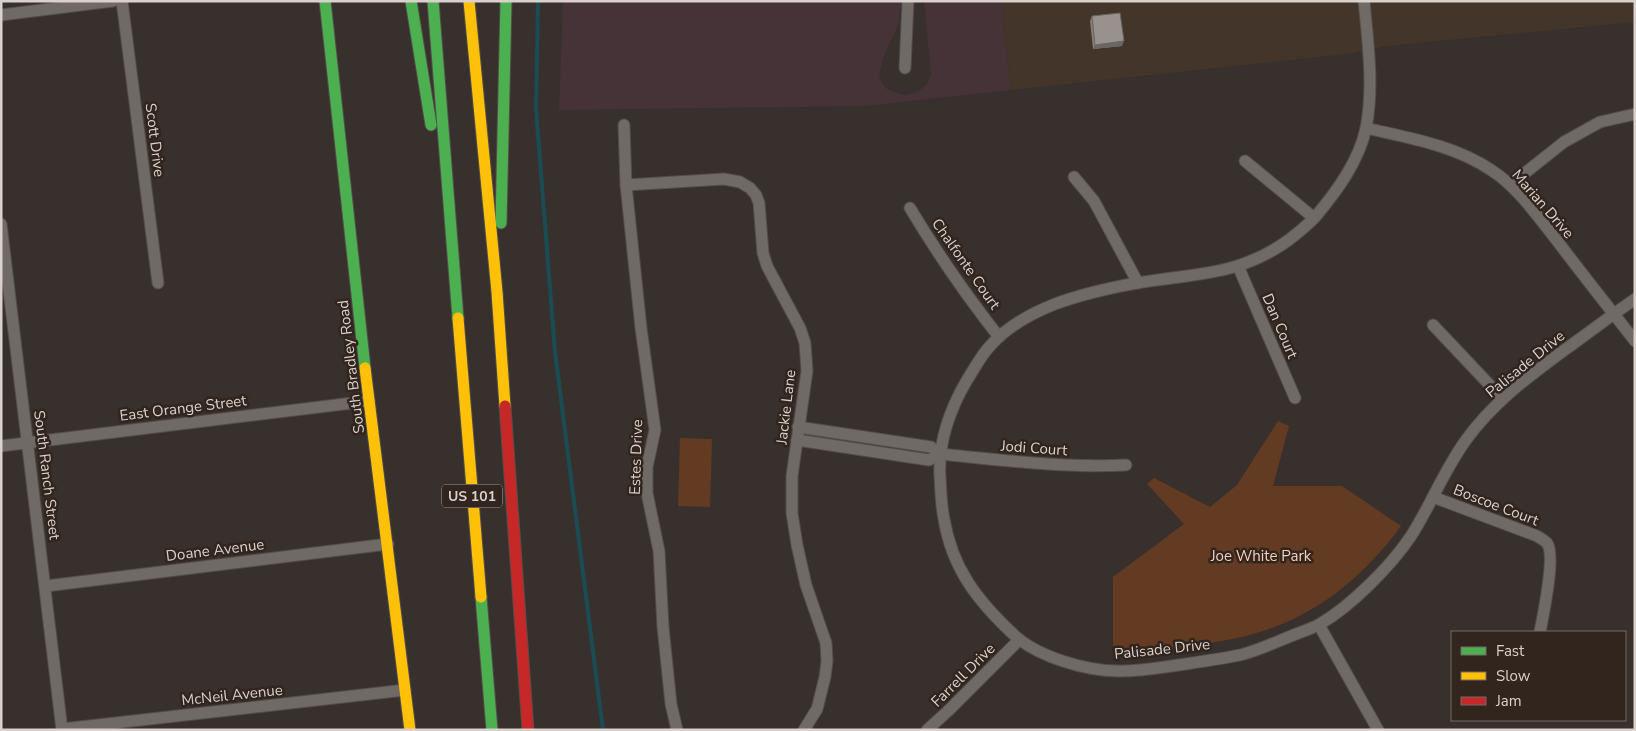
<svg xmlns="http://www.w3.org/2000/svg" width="1636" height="731" font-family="'Nunito Sans',sans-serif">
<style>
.commercial{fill:#453338}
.medical{fill:#433529}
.green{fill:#633b22}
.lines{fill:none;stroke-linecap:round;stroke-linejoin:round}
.stream{stroke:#1a4c54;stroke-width:4}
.street-casing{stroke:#534d4a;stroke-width:13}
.fast-casing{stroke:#534d4a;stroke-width:13}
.slow-casing{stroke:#534d4a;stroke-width:13}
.jam-casing{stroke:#534d4a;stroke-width:13}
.street{stroke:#706a67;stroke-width:11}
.fast{stroke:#4caf50;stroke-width:11}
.slow{stroke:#ffc107;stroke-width:11}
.jam{stroke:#c62828;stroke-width:11}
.wall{fill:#837d79}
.shaded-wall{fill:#6a6663}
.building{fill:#98918d;stroke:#6a6663}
.labels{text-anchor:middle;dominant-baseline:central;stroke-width:5;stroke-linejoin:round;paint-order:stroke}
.shield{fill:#31251e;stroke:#a79d98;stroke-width:1}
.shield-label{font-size:14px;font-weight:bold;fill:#dad1cd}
.street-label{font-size:15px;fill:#dad1cd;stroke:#31251e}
.park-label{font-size:15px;fill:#f6d0bb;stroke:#31251e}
</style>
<rect width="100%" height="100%" fill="#38302c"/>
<!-- commercial -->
<path class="commercial" d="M563 1H902L898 25 884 56 879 75 882 83 887 89 897 93 904 95 915 93 920 90 927 84 931 74 924 1H1001L1011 90 866 106 559 110Z"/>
<!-- medical -->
<path class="medical" d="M1001 1H1635V22L1387 46 1347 54 1011 90Z"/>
<!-- green -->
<g class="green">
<path d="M1278 421 1289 426 1273 486H1342L1401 526C1363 578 1313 619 1249 635 1232 640 1214 642 1196 645 1169 650 1141 656 1113 654V577L1184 524 1147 484 1154 478 1210 507 1237 485Z"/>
<path d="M680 438 712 439 710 507 678 506Z"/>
</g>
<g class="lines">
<!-- stream -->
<path class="stream" d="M538 1 536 109 555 352 603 730"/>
<defs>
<g id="street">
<path d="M122 1 158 283"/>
<path d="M1364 1C1368 43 1374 87 1366 128 1359 161 1337 191 1316 216 1308 225 1299 232 1290 239 1240 276 1196 273 1137 283 1109 288 1082 294 1055 304 1032 313 1008 326 991 345 981 355 975 368 967 380 950 409 938 443 940 477 941 491 941 505 944 519 952 568 977 600 1012 633 1036 657 1089 672 1122 671 1137 671 1151 669 1165 667 1190 663 1216 660 1240 655 1260 650 1278 641 1296 634 1304 631 1313 628 1320 624 1351 606 1391 566 1411 536 1431 505 1444 470 1466 440 1491 405 1524 380 1559 354 1584 336 1609 317 1635 299"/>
<path d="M1 15 113 1"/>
<path d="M905 68 908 1"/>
<path d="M624 125 626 185 641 328 655 430 647 467V493L659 551 663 627 671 704 677 730"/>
<path d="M1366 128C1408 138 1454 145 1491 170 1518 187 1538 217 1558 242 1583 275 1609 308 1635 341"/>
<path d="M1245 161 1314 218"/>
<path d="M1074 177 1094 201 1138 283"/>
<path d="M1511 184 1564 142 1600 122 1635 114"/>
<path d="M626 185 724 179 740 182 750 188 756 195 759 203 763 253 767 266 800 328 805 343 807 371 792 476V513L797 545 806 585 826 643 827 661 825 677 817 709 804 730"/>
<path d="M910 208C937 253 966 295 999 337"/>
<path d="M1 224 62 730"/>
<path d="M1238 266 1295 398"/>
<path d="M1433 325 1502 398"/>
<path d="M798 427 931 447 940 454"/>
<path d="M797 440 929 460 940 454C1002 460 1063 468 1126 465"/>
<path d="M1 446 369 401"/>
<path d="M1433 497 1537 536C1540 538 1544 540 1547 543 1556 555 1543 616 1540 632"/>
<path d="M46 586 388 544"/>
<path d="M1319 625 1378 730"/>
<path d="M62 729 405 690"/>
<path d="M927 730 948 711 1019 640"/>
</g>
<g id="fast">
<path d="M325 1 365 368"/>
<path d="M411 1 431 125"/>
<path d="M433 1 458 318"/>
<path d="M501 223 506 1"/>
<path d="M481 597 492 730"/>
</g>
<g id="slow">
<path d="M469 1 497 292 505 406"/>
<path d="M458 318 481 597"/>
<path d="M365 368 410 730"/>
</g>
<path id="jam" d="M505 406 528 730"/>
</defs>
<!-- street casing -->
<use href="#street" class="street-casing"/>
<!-- fast casing -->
<use href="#fast" class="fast-casing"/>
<!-- slow casing -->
<use href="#slow" class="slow-casing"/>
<!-- jam casing -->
<use href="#jam" class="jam-casing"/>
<!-- street -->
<use href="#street" class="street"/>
<!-- fast -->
<use href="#fast" class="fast"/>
<!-- slow -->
<use href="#slow" class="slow"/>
<!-- jam -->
<use href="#jam" class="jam"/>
</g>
<!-- wall -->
<path class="wall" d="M1092 16 1122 46 1093 49 1090 21Z"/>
<!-- shaded-wall -->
<path class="shaded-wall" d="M1124 41 1122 46 1093 49 1095 45Z"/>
<!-- building -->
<path class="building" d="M1120 13 1124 41 1095 45 1092 16Z"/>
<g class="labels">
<!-- shield labels -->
<rect class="shield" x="442" y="484.5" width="60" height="23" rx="4"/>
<g class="shield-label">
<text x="472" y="496">US 101</text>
</g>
<!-- street labels -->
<g class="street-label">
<text transform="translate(155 140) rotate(83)">Scott Drive</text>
<text transform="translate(1543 204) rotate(49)">Marian Drive</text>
<text transform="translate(966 264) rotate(55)">Chalfonte Court</text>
<text transform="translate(1280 326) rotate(67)">Dan Court</text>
<text transform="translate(1525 364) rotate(-39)">Palisade Drive</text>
<text transform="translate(351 367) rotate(-97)">South Bradley Road</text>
<text transform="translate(786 407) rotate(-83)">Jackie Lane</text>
<text transform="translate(183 408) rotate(-7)">East Orange Street</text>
<text transform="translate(1034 448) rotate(4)">Jodi Court</text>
<text transform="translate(636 457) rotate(-88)">Estes Drive</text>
<text transform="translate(47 475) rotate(83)">South Ranch Street</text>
<text transform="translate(1496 505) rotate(21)">Boscoe Court</text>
<text transform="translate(215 550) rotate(-7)">Doane Avenue</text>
<text transform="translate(1162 649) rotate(-6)">Palisade Drive</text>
<text transform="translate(963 675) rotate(-45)">Farrell Drive</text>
<text transform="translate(232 695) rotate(-6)">McNeil Avenue</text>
</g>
<!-- park labels -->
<g class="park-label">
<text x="1261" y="556">Joe White Park</text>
</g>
</g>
<!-- border -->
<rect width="1636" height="731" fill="none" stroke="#dad1cd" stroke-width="5"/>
<!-- legend -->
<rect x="1451" y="631" width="175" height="90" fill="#31251e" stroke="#756a64"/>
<rect x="1461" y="647" width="25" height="8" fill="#4caf50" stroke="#756a64"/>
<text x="1496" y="656" font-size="15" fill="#dad1cd">Fast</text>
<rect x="1461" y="672" width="25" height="8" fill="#ffc107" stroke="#756a64"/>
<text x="1496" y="681" font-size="15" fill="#dad1cd">Slow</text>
<rect x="1461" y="697" width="25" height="8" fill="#c62828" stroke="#756a64"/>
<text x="1496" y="706" font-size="15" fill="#dad1cd">Jam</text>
</svg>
